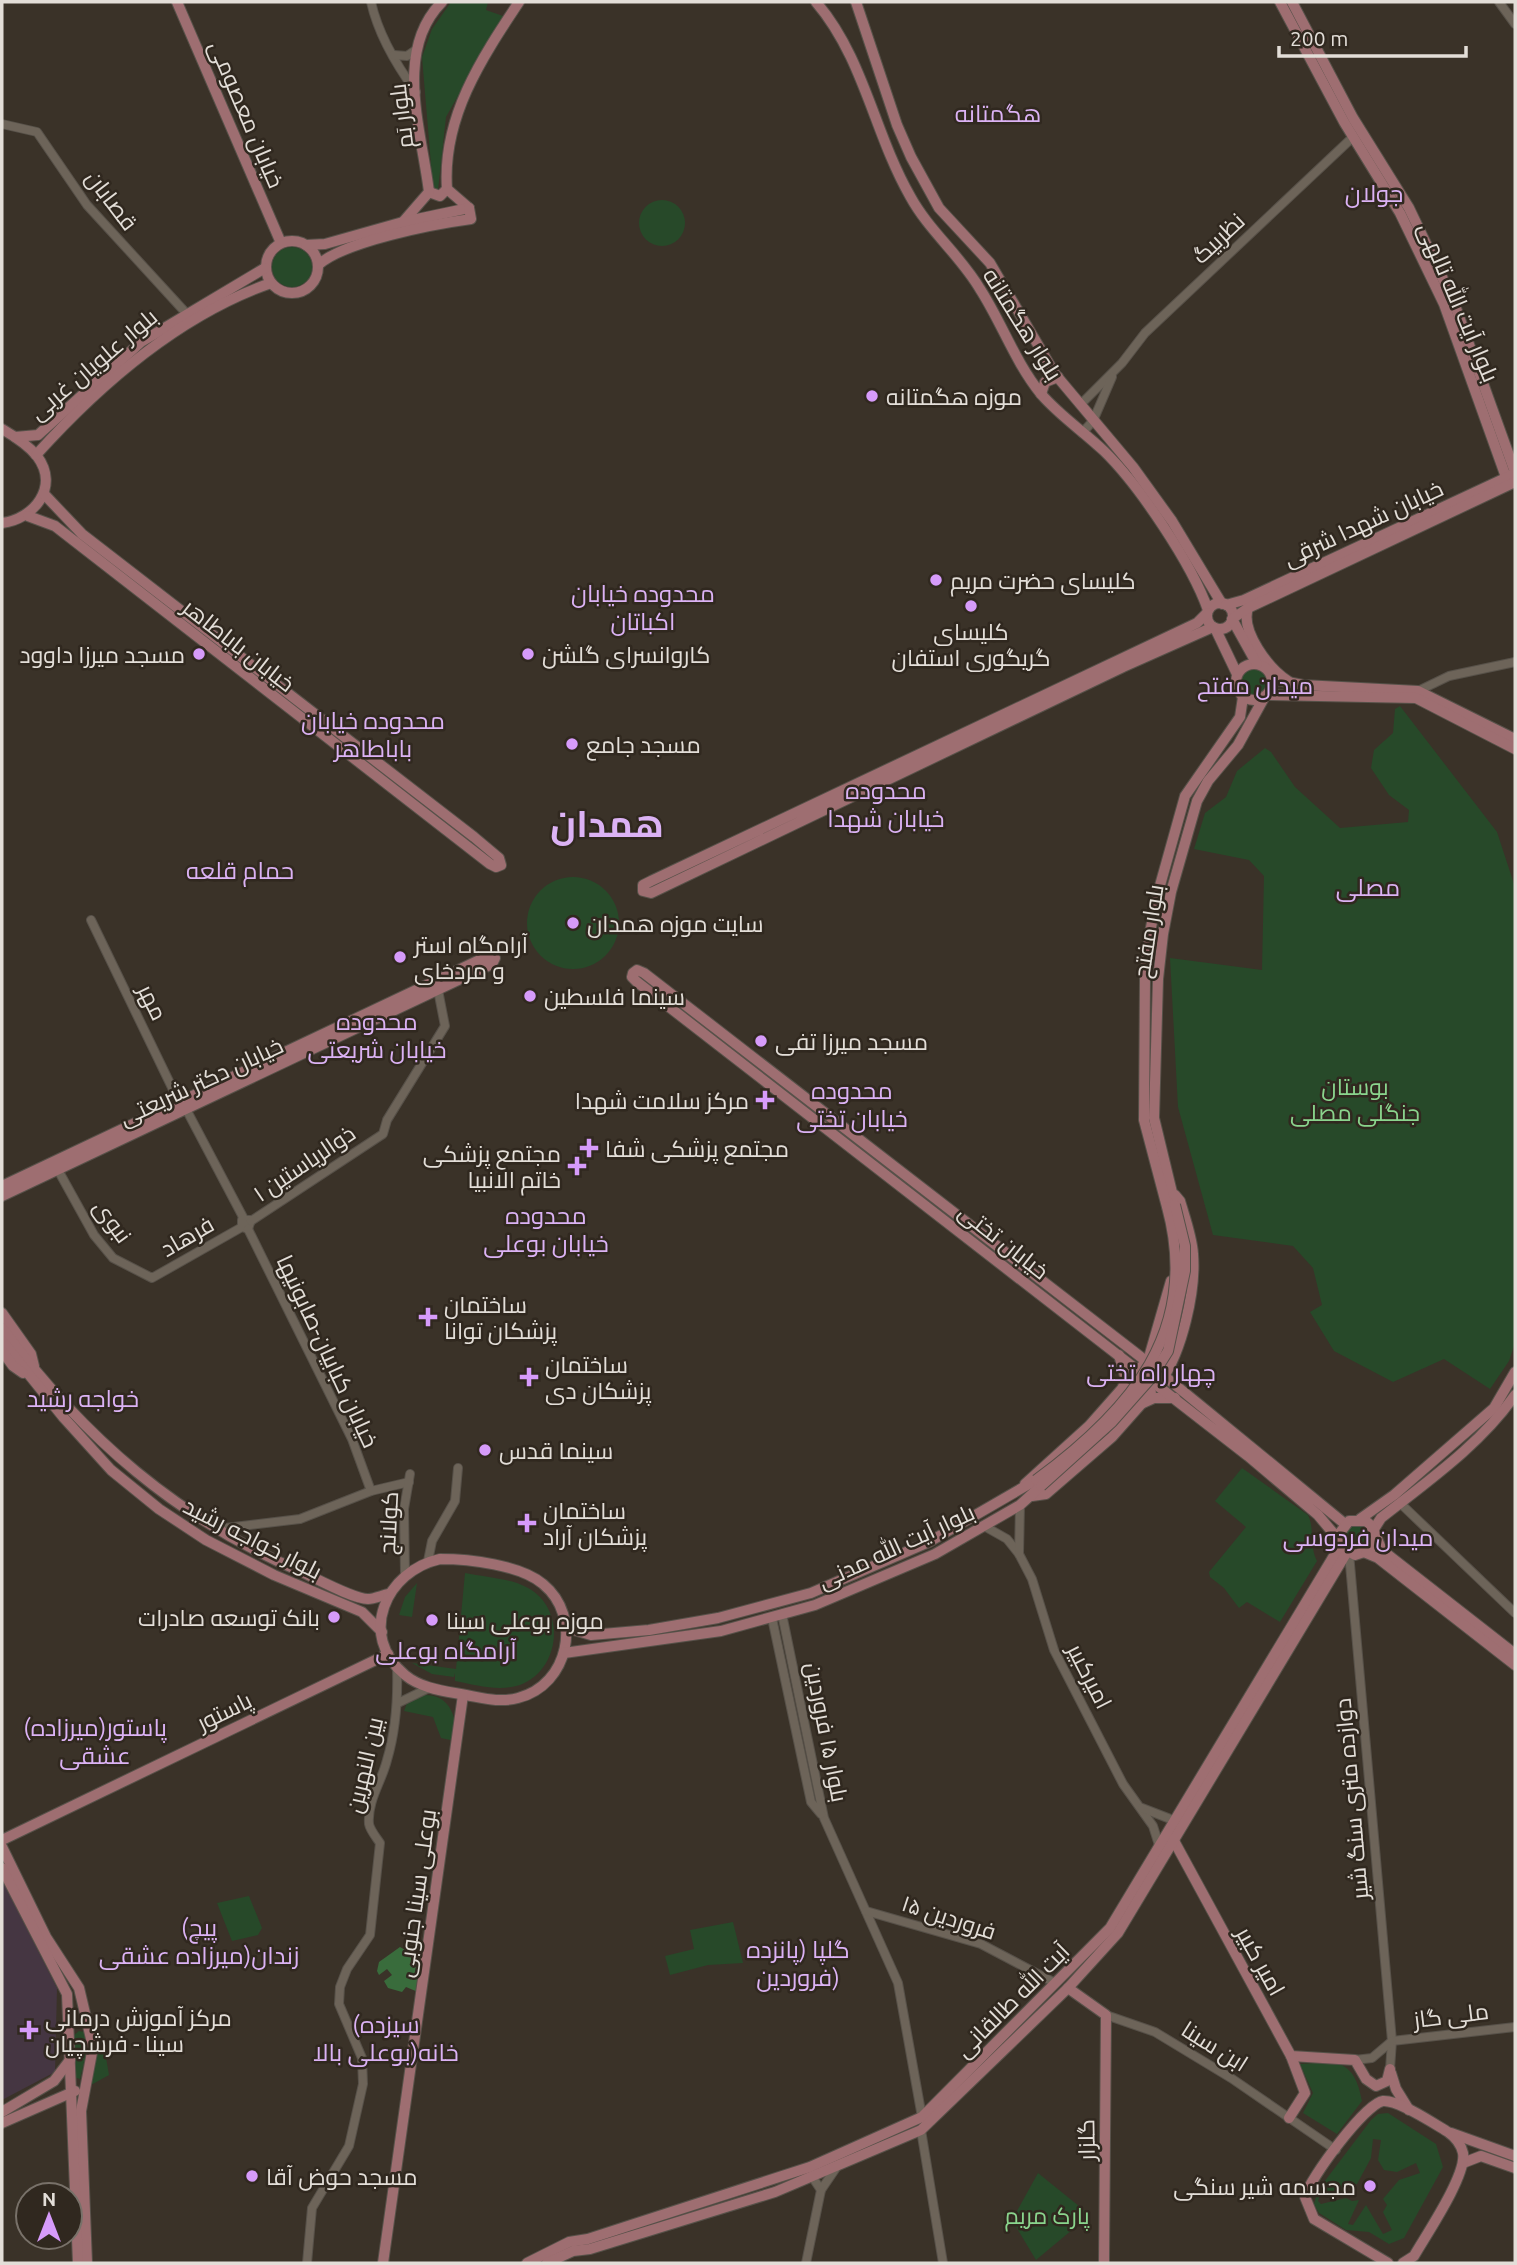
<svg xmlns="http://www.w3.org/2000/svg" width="1517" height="2265" font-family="Ubuntu,Cairo,sans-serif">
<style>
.medical{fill:#453642}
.green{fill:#274929;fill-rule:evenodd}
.forest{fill:#396c3c}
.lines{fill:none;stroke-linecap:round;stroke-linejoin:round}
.minor-casing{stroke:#575149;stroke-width:10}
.major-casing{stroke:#575149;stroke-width:12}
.minor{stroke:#6d6459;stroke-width:8}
.major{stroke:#9e6e71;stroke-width:10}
.major-bridge-casing{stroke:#575149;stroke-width:12;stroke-linecap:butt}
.major-bridge{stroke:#9e6e71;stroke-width:10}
.poi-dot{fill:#d69bfa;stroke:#30281f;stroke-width:2.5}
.labels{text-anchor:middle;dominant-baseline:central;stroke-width:5;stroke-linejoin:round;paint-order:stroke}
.street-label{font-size:23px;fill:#e3ded8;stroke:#30281f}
.poi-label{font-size:23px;fill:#e3ded8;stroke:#30281f;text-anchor:start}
.park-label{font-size:23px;fill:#8ad58d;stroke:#30281f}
.neighbourhood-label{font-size:24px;fill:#dbb2f4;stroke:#30281f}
.town-label{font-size:37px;font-weight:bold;fill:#dbb2f4;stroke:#30281f}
</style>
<rect width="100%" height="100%" fill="#3a3228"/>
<!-- medical -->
<path class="medical" d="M2 1880 57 1988 55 2072 2 2100Z"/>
<!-- green -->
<g class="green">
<path d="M451 2H488L486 10 503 16 446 117 438 190 433 188 422 57 432 29Z"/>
<circle cx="662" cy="223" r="23"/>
<circle cx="292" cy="267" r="20"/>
<circle cx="1253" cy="682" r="13"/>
<path d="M1400 706 1497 832 1515 887V1343L1509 1361 1490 1389 1444 1359 1393 1382 1334 1351 1310 1312 1322 1305 1313 1268 1293 1246 1213 1235 1178 1107 1170 958 1262 970 1264 876 1249 860 1194 849 1205 813 1226 797 1237 771 1265 748 1271 752 1295 787 1340 828 1408 822 1409 810 1389 795 1371 768 1374 750 1393 733 1395 709Z"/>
<circle cx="573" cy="923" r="46"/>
<path d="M1242 1468 1308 1515C1315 1529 1309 1546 1317 1561L1280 1622 1247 1602 1239 1608 1224 1588 1210 1577 1209 1572 1246 1527 1215 1501Z"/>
<circle cx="1357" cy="1537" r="11"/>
<path d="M465 1573C484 1577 507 1578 524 1586 567 1605 562 1669 520 1685 499 1692 476 1685 455 1681V1673L454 1677 432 1674 412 1663 456 1669Z"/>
<path d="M417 1583 412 1617 399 1615 405 1597Z"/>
<path d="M425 1695C451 1695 458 1719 455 1741L441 1738 433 1717 404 1711 407 1703Z"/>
<path d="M249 1896 262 1928 258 1935 232 1941 217 1903Z"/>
<path d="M733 1922 743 1963 708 1965 670 1975 665 1956 694 1949 690 1930Z"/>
<path d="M79 2031 85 2032 89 2042 80 2079 74 2077 73 2036Z"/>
<path d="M95 2032 105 2052 109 2075 91 2085 97 2054Z"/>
<path d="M1331 2062C1353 2065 1358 2082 1362 2101L1337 2134 1303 2113 1313 2093 1300 2064Z"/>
<path d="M1388 2113 1436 2144 1443 2167 1404 2238 1389 2244 1369 2232 1346 2230 1319 2213 1314 2204 1318 2190 1371 2120 1378 2114ZM1373 2139 1381 2140 1378 2160 1384 2170 1397 2172 1416 2163 1420 2173 1399 2180 1383 2199 1387 2205 1383 2212 1392 2230 1383 2234 1366 2205 1353 2225 1348 2224 1359 2200 1352 2201 1346 2198 1321 2204 1318 2201 1321 2192 1342 2191 1349 2184H1357L1371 2158Z"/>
<path d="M1038 2173 1090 2215 1036 2260 1012 2220Z"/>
</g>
<!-- forest -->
<path class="forest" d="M400 1947 423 1960 418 1992 406 1987 402 1992 388 1988 384 1981 392 1975 387 1969 379 1975 377 1971 379 1962Z"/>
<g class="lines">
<defs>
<g id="minor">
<path d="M371 2C378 33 397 66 416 92"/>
<path d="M1499 2 1515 24"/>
<path d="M394 55 407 56 417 49"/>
<path d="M2 124 37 132 87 205 186 313"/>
<path d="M1081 404 1122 363 1145 333 1353 137"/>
<path d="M1082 433 1093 421 1112 377"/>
<path d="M1418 691 1449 676 1515 662"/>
<path d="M91 920 179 1102"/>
<path d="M186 1109 244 1219"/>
<path d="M58 1170 94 1235 113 1258 152 1278 242 1227 248 1229 251 1220H242V1227"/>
<path d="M251 1221 383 1134 387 1120 445 1026 438 990"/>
<path d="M248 1229 352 1439 371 1491"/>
<path d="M1400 1503 1515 1613"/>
<path d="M984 1526 1007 1539 1019 1554 1032 1579 1054 1650 1123 1784 1153 1826 1159 1845"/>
<path d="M217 1529 300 1519 371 1491 409 1482"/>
<path d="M1349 1553 1392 2041 1390 2069"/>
<path d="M1019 1554 1020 1505"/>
<path d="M428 1561 432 1541 455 1501 458 1468"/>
<path d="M405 1574 404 1509 410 1474"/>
<path d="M782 1614 824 1818 898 1983 922 2117"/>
<path d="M772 1618 811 1802 821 1814"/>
<path d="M398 1703 429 1688"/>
<path d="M1142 1808 1173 1820"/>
<path d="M866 1911 981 1944 1055 1983"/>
<path d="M1106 2015 1155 2032 1231 2078 1336 2150"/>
<path d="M1392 2041 1515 2027"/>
<path d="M1355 2060 1372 2058 1392 2041"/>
<path d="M921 2130 943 2263"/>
<path d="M821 2190 836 2168"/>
<path d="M307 2263 312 2208 349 2146 363 2084 362 2058 339 2004 340 1987 347 1969 370 1935 380 1843C376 1837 370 1830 369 1824 367 1801 382 1781 387 1760 396 1730 398 1699 397 1667"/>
<path d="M806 2263 821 2190 813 2178"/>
</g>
<g id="major">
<path d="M177 2 281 243"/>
<path d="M816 2C864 58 874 133 910 196 929 231 960 255 980 289 1002 323 1015 362 1041 394 1060 416 1083 431 1104 451 1139 485 1192 564 1208 610"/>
<path d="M856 2 897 125 911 157 939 208 990 263 1055 374 1133 467 1172 521 1222 604"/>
<path d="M1280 2 1344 122 1400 213 1444 304 1506 477"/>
<path d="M1292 2 1353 118 1409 208 1453 300 1515 472"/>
<path d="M429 192 440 196 447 189"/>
<path d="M469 208 447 189C442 118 481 59 519 2"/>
<path d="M403 222 429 192C422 132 393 51 442 2"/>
<circle cx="292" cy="267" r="26"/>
<path d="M306 245 325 244 403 222 469 208"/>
<path d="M318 265C345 241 434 224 471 219L469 208"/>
<path d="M1041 394 1045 382 1058 377"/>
<path d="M2 429C14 436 28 445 37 456 60 487 34 519 2 523"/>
<path d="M15 437 38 435 141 342 265 268"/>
<path d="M36 455C100 384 179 315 271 283"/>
<path d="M28 516 55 526 490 864 496 867 501 865 499 858 474 837 82 534 44 494"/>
<circle cx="1220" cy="616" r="13"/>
<path d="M1226 605 1244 600 1512 475"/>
<path d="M1248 608C1240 631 1269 669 1288 681"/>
<path d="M1207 613 1197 623 651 881 643 885V891L651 893 1123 667 1213 627"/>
<path d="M1215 628 1237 674"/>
<circle cx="1254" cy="682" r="18"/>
<path d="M1257 664 1232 619 1248 608 1515 482"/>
<path d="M1272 679 1303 685 1418 691 1515 739"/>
<path d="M1267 695 1416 698 1515 749"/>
<path d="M2 1186 488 956 495 958 492 964 2 1196"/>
<path d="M1175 1205 1154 1118 1158 979 1163 934 1171 892 1197 801 1208 781 1238 745 1265 696"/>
<path d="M1167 1207 1144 1120 1145 978 1150 932 1159 889 1185 796 1240 717 1243 697"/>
<path d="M2 1313 31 1354 34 1366"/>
<path d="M2 1328C84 1438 177 1519 304 1573 319 1580 354 1599 368 1599 374 1599 383 1595 389 1594"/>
<path d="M2 1341 64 1418 111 1470 159 1509 206 1540 274 1575 362 1612 382 1632"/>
<path d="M2 1351 13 1366 23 1373"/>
<path d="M1150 1354 1171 1281"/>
<path d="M1119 1355 1125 1376 1123 1388"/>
<path d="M1161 1381C1182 1351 1196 1291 1193 1254 1192 1237 1185 1218 1180 1201L1175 1195"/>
<path d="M1143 1403 1154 1398H1175"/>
<path d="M1025 1484 1089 1426 1142 1366"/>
<path d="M1032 1496 1046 1494 1112 1437 1151 1393 1148 1383 1142 1379"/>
<path d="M1360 1519 1394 1495 1494 1408 1515 1372"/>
<path d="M1374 1529 1381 1518C1428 1481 1481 1444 1515 1395"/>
<path d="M1339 1540 1318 1515 1248 1456 637 982 632 977 633 973 637 970 644 973 1146 1361 1345 1524"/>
<path d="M1375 1540 1370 1550 1355 1555 1343 1548 1339 1534 1349 1521H1366C1376 1528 1376 1541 1383 1551L1515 1654"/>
<path d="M1366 1553 1378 1558 1515 1665"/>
<path d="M440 1559C469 1559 521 1565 543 1584 583 1617 569 1685 518 1698 500 1703 483 1698 466 1695 445 1691 422 1689 405 1675 357 1635 386 1571 440 1559Z"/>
<path d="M567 1628 591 1635 649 1630 718 1618 811 1593 929 1542 1036 1480"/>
<path d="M564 1653 721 1631 815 1605 935 1554 1020 1505 1041 1486"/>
<path d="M1173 1839 1291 2056 1355 2060 1366 2079 1376 2086 1387 2081 1390 2069"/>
<path d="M2 1840 388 1654"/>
<path d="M2 1847 46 1937 79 1988 93 2047 81 2111 87 2263"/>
<path d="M2 1868 67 1994 78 2263"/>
<path d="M1068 1988 1106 2015 1104 2263"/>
<path d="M1391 2073 1396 2089 1409 2110"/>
<path d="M2 2112 54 2081 70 2060"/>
<path d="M1289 2118 1305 2093 1291 2056"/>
<path d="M2 2123 75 2091"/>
<path d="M1451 2133 1515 2156"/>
<path d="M1463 2163 1481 2156 1515 2168"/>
<path d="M383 2263 463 1695"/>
<path d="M527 2263 569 2242 588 2239 810 2167 922 2117 1110 1928 1341 1544"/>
<path d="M547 2263 573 2251 590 2249 775 2192 921 2130 1068 1988 1118 1933 1347 1552"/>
<path d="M1388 2263 1314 2219 1305 2197C1309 2179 1366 2103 1383 2101 1399 2100 1433 2123 1448 2132 1455 2137 1461 2144 1463 2153 1467 2175 1426 2235 1414 2256L1403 2263"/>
</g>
</defs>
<!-- minor casing -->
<use href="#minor" class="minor-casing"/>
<!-- major casing -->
<use href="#major" class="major-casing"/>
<!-- minor -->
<use href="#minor" class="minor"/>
<!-- major -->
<use href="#major" class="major"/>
<defs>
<g id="major-bridge">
<path d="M1036 1480C1130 1411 1201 1331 1167 1207"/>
<path d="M1041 1486 1112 1422 1151 1378 1168 1351 1185 1271V1246L1175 1205"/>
</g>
</defs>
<!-- major-bridge casing -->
<use href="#major-bridge" class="major-bridge-casing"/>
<!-- major-bridge -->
<use href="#major-bridge" class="major-bridge"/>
</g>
<!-- markers -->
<g class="poi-dot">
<circle cx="872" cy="396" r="7"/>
<circle cx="936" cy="580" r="7"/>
<circle cx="971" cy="606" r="7"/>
<circle cx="199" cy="654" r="7"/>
<circle cx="528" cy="654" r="7"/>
<circle cx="572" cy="744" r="7"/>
<circle cx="573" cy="923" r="7"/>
<circle cx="400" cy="957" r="7"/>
<circle cx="530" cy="996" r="7"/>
<circle cx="761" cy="1041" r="7"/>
<path d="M761.5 1089.5h7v7h7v7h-7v7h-7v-7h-7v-7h7z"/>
<path d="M585.5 1137.5h7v7h7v7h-7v7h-7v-7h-7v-7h7z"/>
<path d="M573.5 1155.5h7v7h7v7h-7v7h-7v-7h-7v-7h7z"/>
<path d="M424.5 1306.5h7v7h7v7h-7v7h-7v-7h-7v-7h7z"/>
<path d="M525.5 1366.5h7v7h7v7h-7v7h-7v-7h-7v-7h7z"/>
<circle cx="485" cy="1450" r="7"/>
<path d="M523.5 1512.5h7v7h7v7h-7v7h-7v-7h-7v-7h7z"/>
<circle cx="334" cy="1617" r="7"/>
<circle cx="432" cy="1620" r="7"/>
<path d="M25.5 2019.5h7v7h7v7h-7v7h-7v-7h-7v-7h7z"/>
<circle cx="252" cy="2176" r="7"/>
<circle cx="1370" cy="2186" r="7"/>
</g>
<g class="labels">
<!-- street labels -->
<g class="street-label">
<text transform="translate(247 114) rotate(67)">خیابان معصومی</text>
<text transform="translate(401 116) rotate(-97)">بلوار بَم</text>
<text transform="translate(112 200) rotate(53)">قصابان</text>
<text transform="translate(1218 238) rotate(-43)">نظربیگ</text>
<text transform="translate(1459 302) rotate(67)">بلوار آیت الله تالهی</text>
<text transform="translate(1023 324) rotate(58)">بلوار هگمتانه</text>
<text transform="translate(93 364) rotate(-40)">بلوار علویان غربی</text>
<text transform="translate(1363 523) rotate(-25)">خیابان شهدا شرقی</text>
<text transform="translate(239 645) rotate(38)">خیابان باباطاهر</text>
<text transform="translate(1148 931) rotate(-81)">بلوار مفتح</text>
<text transform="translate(153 1002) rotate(64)">مهر</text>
<text transform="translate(201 1081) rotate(-25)">خیابان دکتر شریعتی</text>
<text transform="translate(304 1163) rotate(-34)">ذوالریاستین ۱</text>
<text transform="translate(113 1221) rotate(54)">نبوی</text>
<text transform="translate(187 1236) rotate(-30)">فرهاد</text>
<text transform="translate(1004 1241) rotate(38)">خیابان تختی</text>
<text transform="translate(328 1351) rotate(65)">خیابان کبابیان-صابونیها</text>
<text transform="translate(388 1523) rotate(-87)">کولانج</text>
<text transform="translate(253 1538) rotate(27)">بلوار خواجه رشید</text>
<text transform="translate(896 1546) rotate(-25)">بلوار آیت الله مدنی</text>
<text transform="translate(1090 1676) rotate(63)">امیرکبیر</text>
<text transform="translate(224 1711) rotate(-26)">پاستور</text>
<text transform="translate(827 1732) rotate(79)">بلوار ۱۵ فروردین</text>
<text transform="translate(364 1765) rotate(-77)">بین النهرین</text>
<text transform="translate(1351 1799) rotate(-95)">دوازده متری سنگ شیر</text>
<text transform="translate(416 1893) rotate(-82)">بوعلی سینا جنوبی</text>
<text transform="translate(949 1917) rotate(18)">۱۵ فروردین</text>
<text transform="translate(1261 1961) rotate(61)">امیر کبیر</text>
<text transform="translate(1012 2000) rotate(-45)">آیت الله طالقانی</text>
<text transform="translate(1451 2015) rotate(-7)">ملی گاز</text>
<text transform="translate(1215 2046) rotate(32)">ابن سینا</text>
<text transform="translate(1086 2140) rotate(-91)">گلزار</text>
</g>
<!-- poi labels -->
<g class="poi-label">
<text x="886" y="396">موزه هگمتانه</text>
<text x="950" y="580">کلیسای حضرت مریم</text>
<text x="971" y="631" text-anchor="middle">کلیسای<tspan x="971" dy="26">گریگوری استفان</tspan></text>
<text x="185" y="654" text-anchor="end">مسجد میرزا داوود</text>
<text x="542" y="654">کاروانسرای گلشن</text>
<text x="586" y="744">مسجد جامع</text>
<text x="587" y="923">سایت موزه همدان</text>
<text x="414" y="944">آرامگاه استر<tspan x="414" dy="26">و مردخای</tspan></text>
<text x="544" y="996">سینما فلسطین</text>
<text x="775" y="1041">مسجد میرزا تفی</text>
<text x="749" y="1100" text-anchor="end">مرکز سلامت شهدا</text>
<text x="605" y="1148">مجتمع پزشکی شفا</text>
<text x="561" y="1153" text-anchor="end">مجتمع پزشکی<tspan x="561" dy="26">خاتم الانبیا</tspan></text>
<text x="444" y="1304">ساختمان<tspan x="444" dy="26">پزشکان توانا</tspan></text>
<text x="545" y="1364">ساختمان<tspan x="545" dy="26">پزشکان دی</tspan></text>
<text x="499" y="1450">سینما قدس</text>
<text x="543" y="1510">ساختمان<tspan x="543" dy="26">پزشکان آراد</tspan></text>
<text x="320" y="1617" text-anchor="end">بانک توسعه صادرات</text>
<text x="446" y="1620">موزه بوعلی سینا</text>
<text x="45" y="2017">مرکز آموزش درمانی<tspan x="45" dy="26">سینا - فرشچیان</tspan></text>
<text x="266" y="2176">مسجد حوض آقا</text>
<text x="1356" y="2186" text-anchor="end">مجسمه شیر سنگی</text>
</g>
<!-- park labels -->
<g class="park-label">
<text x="1355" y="1086">بوستان<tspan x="1355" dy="26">جنگلی مصلی</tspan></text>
<text x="1047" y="2215">پارک مریم</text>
</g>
<!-- neighbourhood labels -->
<g class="neighbourhood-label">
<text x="998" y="113">هگمتانه</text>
<text x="1374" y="193">جولان</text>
<text x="643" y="593">محدوده خیابان<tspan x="643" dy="28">اکباتان</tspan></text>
<text x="1255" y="685">میدان مفتح</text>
<text x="373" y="720">محدوده خیابان<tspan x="373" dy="28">باباطاهر</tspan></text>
<text x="886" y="790">محدوده<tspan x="886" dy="28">خیابان شهدا</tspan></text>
<text x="240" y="870">حمام قلعه</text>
<text x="1368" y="887">مصلی</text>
<text x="377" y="1021">محدوده<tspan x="377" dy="28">خیابان شریعتی</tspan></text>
<text x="852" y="1090">محدوده<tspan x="852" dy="28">خیابان تختی</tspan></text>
<text x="546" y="1215">محدوده<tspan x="546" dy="28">خیابان بوعلی</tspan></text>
<text x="1151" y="1372">چهار راه تختی</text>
<text x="83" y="1398">خواجه رشید</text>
<text x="1358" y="1537">میدان فردوسی</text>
<text x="446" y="1650">آرامگاه بوعلی</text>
<text x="95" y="1727">(پاستور(میرزاده<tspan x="95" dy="28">عشقی</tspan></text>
<text x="199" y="1927">(پیچ<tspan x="199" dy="28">زندان(میرزاده عشقی</tspan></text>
<text x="798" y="1949">گلپا (پانزده<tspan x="798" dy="28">فروردین)</tspan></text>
<text x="386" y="2024">(سیزده<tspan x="386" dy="28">خانه(بوعلی بالا</tspan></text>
</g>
<!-- town labels -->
<g class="town-label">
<text x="607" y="823">همدان</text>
</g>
</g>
<!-- border -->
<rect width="1517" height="2265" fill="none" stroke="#e3ded8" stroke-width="7"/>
<!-- north arrow -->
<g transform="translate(49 2216)"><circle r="33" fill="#30281f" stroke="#787169" stroke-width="2"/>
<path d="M0-5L12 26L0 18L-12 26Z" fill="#d69bfa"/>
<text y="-10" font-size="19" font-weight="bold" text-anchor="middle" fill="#e3ded8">N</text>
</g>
<!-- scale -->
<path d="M1279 46v10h187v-10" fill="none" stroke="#e3ded8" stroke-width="3.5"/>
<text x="1290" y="46" font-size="21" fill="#e3ded8" stroke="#30281f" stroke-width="5" paint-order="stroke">200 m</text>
</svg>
